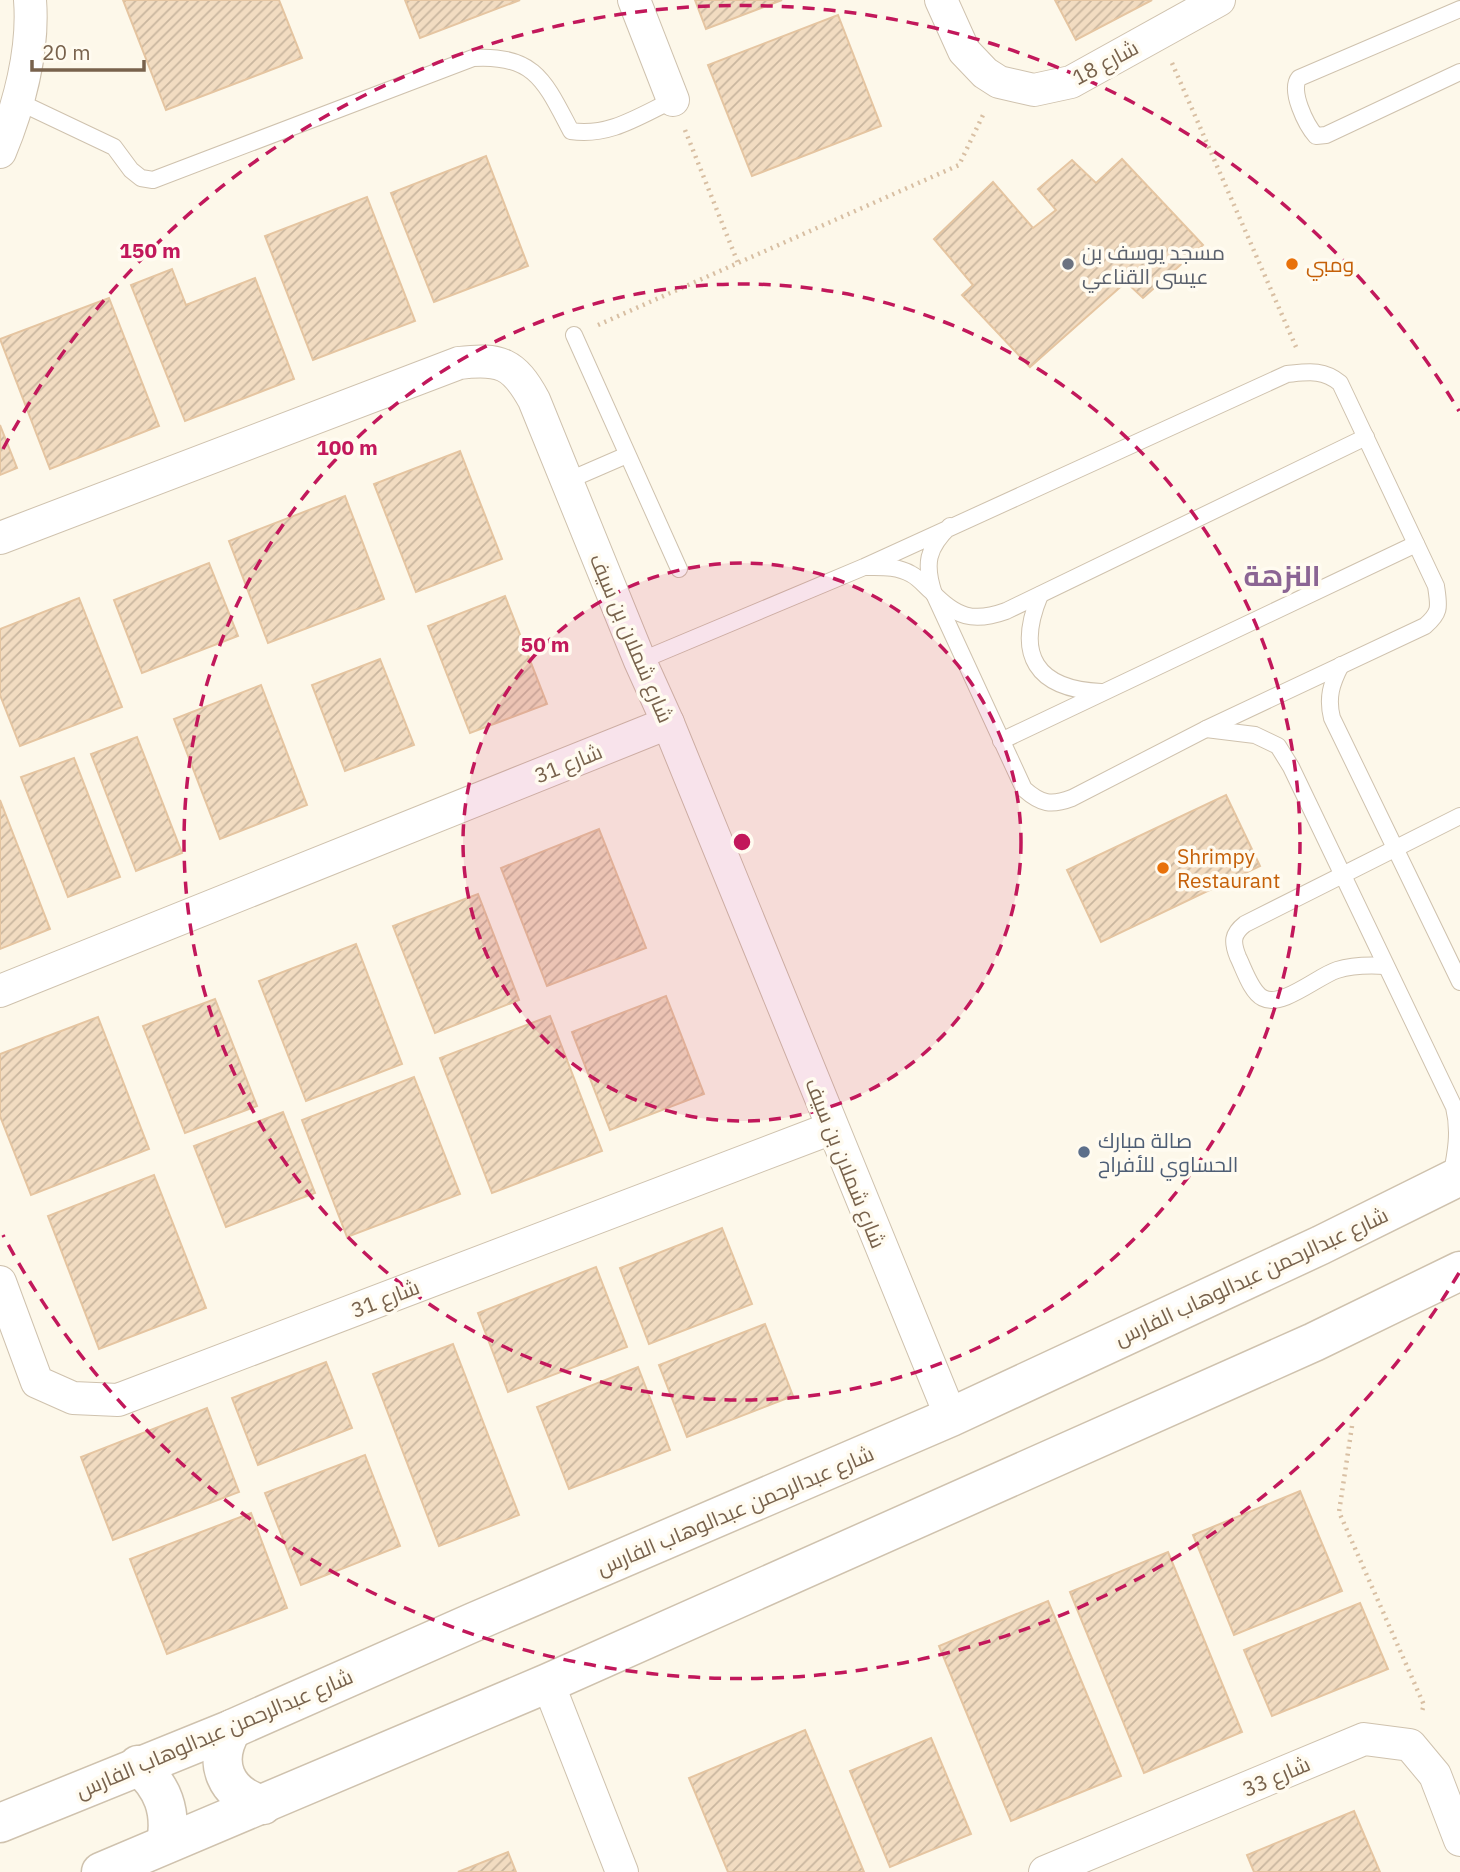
<svg xmlns="http://www.w3.org/2000/svg" width="1460" height="1872" font-family="'IBM Plex Sans',Cairo,sans-serif">
<style>
.building{fill:url(#building-hatch);stroke:#e5c5a1;stroke-width:2}
.lines{fill:none;stroke-linecap:round;stroke-linejoin:round}
.service-casing{stroke:#cfc2ae;stroke-width:18}
.minor-casing{stroke:#cfc2ae;stroke-width:34}
.tertiary-casing{stroke:#cfc2ae;stroke-width:41}
.path{stroke:#d8bfa3;stroke-width:4.5;stroke-dasharray:2 5;stroke-linecap:butt}
.service{stroke:#fff;stroke-width:16}
.minor{stroke:#fff;stroke-width:32}
.tertiary{stroke:#fff;stroke-width:38}
.ring{fill:none;stroke:#c2185b;stroke-width:3.5;stroke-dasharray:12 9}
.worship-dot{fill:#6b7280;stroke:#fffbf0;stroke-width:2.5}
.food-dot{fill:#e8710a;stroke:#fffbf0;stroke-width:2.5}
.service-dot{fill:#5c6f8a;stroke:#fffbf0;stroke-width:2.5}
.labels{text-anchor:middle;dominant-baseline:central;stroke-width:7;stroke-linejoin:round;paint-order:stroke}
.street-label{font-size:21px;fill:#78624c;stroke:#fffbf0}
.worship-label{font-size:21px;fill:#5b616d;stroke:#fffbf0;text-anchor:start}
.food-label{font-size:21px;fill:#c56008;stroke:#fffbf0;text-anchor:start}
.service-label{font-size:21px;fill:#4e5e75;stroke:#fffbf0;text-anchor:start}
.district-label{font-size:28px;font-weight:bold;fill:#8b6594;stroke:#fffbf0}
.centre{fill:#c2185b;stroke:#fffbf0;stroke-width:3.5}
.ring-label{font-size:21px;text-anchor:middle;font-weight:bold;fill:#c2185b;stroke:#fffbf0;stroke-width:7;stroke-linejoin:round;paint-order:stroke}
</style>
<defs>
<pattern id="building-hatch" width="6" height="6" patternUnits="userSpaceOnUse" patternTransform="scale(1.75)"><rect width="6" height="6" fill="#f2dcc1"/><path d="M-1 1l2-2M0 6l6-6M5 7l2-2" fill="none" stroke="#c9b69f"/></pattern>
</defs>
<rect width="100%" height="100%" fill="#fdf8ea"/>
<!-- building -->
<g class="building">
<path d="M123 0H279L302 58 166 110Z"/>
<path d="M405 0H520L420 38Z"/>
<path d="M695 0H782L706 29Z"/>
<path d="M1055 0H1152L1076 40Z"/>
<path d="M838 15 881 126 752 176 708 65Z"/>
<path d="M486 156 528 266 434 302 391 193Z"/>
<path d="M1122 159 1203 245 1143 298 1126 282 1030 367 962 295 973 285 934 239 993 182 1033 228 1056 210 1038 189 1072 160 1096 183Z"/>
<path d="M367 197 415 321 313 360 265 236Z"/>
<path d="M172 269 186 305 255 278 294 379 185 421 131 285Z"/>
<path d="M109 298 159 426 50 469 0 339Z"/>
<path d="M0 425 17 468 0 475Z"/>
<path d="M460 451 502 559 416 592 374 484Z"/>
<path d="M345 496 384 599 268 643 229 541Z"/>
<path d="M209 563 238 636 142 673 114 600Z"/>
<path d="M505 596 547 704 470 733 428 626Z"/>
<path d="M79 598 122 707 20 746 0 695V629Z"/>
<path d="M380 659 414 745 345 771 312 685Z"/>
<path d="M261 685 307 805 220 839 174 719Z"/>
<path d="M137 737 182 853 136 871 91 754Z"/>
<path d="M74 758 120 877 68 897 21 777Z"/>
<path d="M1226 795 1260 866 1101 942 1067 870Z"/>
<path d="M0 800 50 929 0 949Z"/>
<path d="M599 829 646 948 547 986 501 868Z"/>
<path d="M478 894 519 1000 435 1033 393 926Z"/>
<path d="M356 944 402 1064 306 1101 259 981Z"/>
<path d="M666 996 704 1094 610 1130 572 1032Z"/>
<path d="M215 999 257 1106 185 1133 143 1026Z"/>
<path d="M550 1016 602 1151 492 1193 440 1058Z"/>
<path d="M98 1017 149 1149 31 1195 0 1116V1054Z"/>
<path d="M414 1077 460 1194 347 1237 302 1120Z"/>
<path d="M283 1112 315 1193 226 1227 194 1146Z"/>
<path d="M154 1175 206 1308 99 1349 48 1216Z"/>
<path d="M722 1228 752 1304 649 1344 620 1268Z"/>
<path d="M596 1267 627 1347 508 1392 478 1313Z"/>
<path d="M765 1324 793 1396 687 1437 659 1365Z"/>
<path d="M453 1344 519 1515 439 1546 373 1374Z"/>
<path d="M326 1362 352 1428 258 1465 232 1398Z"/>
<path d="M638 1367 670 1450 569 1489 537 1407Z"/>
<path d="M207 1408 239 1492 113 1540 81 1457Z"/>
<path d="M365 1455 400 1546 301 1585 265 1493Z"/>
<path d="M1300 1491 1342 1591 1234 1635 1193 1535Z"/>
<path d="M251 1513 287 1608 167 1654 130 1559Z"/>
<path d="M1168 1552 1242 1732 1144 1773 1070 1592Z"/>
<path d="M1048 1601 1121 1776 1011 1821 939 1646Z"/>
<path d="M1360 1603 1388 1669 1272 1716 1244 1650Z"/>
<path d="M805 1730 864 1872H728L689 1778Z"/>
<path d="M931 1738 971 1834 890 1867 850 1771Z"/>
<path d="M1354 1811 1380 1872H1254L1247 1855Z"/>
<path d="M508 1852 516 1872H458Z"/>
</g>
<g class="lines">
<defs>
<g id="service">
<path d="M1460 9 1299 78C1289 90 1306 125 1316 136L1326 135 1460 72"/>
<path d="M17 101 114 147 131 170 141 178 153 180 473 58C535 54 545 82 571 131 609 137 639 116 673 100"/>
<path d="M574 335 679 569"/>
<path d="M567 481 627 455"/>
<path d="M867 567C882 567 897 566 911 574 919 578 925 586 932 592 956 617 973 623 1006 611L1366 437"/>
<path d="M1040 595C1015 655 1036 689 1101 692"/>
<path d="M640 661 864 567 1287 374C1308 372 1323 369 1340 383L1436 586C1439 607 1441 612 1425 626L1206 729 1072 798C1051 806 1041 804 1024 789L934 594C924 564 927 548 950 526"/>
<path d="M1341 665C1331 684 1327 698 1332 718L1460 982"/>
<path d="M1206 729 1255 735 1278 746 1291 767 1454 1107C1460 1131 1456 1153 1451 1177"/>
<path d="M1001 741 1416 544"/>
<path d="M1385 966C1368 965 1353 965 1337 970 1318 976 1282 1008 1263 998 1251 992 1244 969 1238 957 1232 942 1232 934 1245 924L1460 816"/>
</g>
<g id="minor">
<path d="M634 0 673 100"/>
<path d="M941 0 964 51 985 73 999 82 1034 90 1071 82 1219 0"/>
<path d="M0 152C19 106 34 50 30 0"/>
<path d="M0 538 459 363C500 358 514 363 534 400L640 661 668 723 951 1417"/>
<path d="M0 991 668 723"/>
<path d="M0 1282 37 1382 73 1398 118 1400 832 1128"/>
<path d="M548 1683 622 1872"/>
<path d="M1045 1872 1364 1739 1410 1745 1435 1775 1460 1840"/>
</g>
<g id="tertiary">
<path d="M232 1729C212 1763 225 1794 263 1805"/>
<path d="M138 1765C163 1787 172 1811 166 1844"/>
<path d="M0 1823 232 1729 474 1622 951 1417 1321 1245 1460 1176"/>
<path d="M101 1872 548 1683 1314 1342 1460 1271"/>
</g>
</defs>
<!-- service casing -->
<use href="#service" class="service-casing"/>
<!-- minor casing -->
<use href="#minor" class="minor-casing"/>
<!-- tertiary casing -->
<use href="#tertiary" class="tertiary-casing"/>
<!-- path -->
<g class="path">
<path d="M1172 63 1296 347"/>
<path d="M685 130 738 263"/>
<path d="M598 325 959 165 984 113"/>
<path d="M1352 1426 1339 1512 1424 1705 1421 1714"/>
</g>
<!-- service -->
<use href="#service" class="service"/>
<!-- minor -->
<use href="#minor" class="minor"/>
<!-- tertiary -->
<use href="#tertiary" class="tertiary"/>
</g>
<!-- distance rings -->
<circle cx="742" cy="842" r="279" fill="#c2185b" fill-opacity=".12"/>
<g class="ring">
<circle cx="742" cy="842" r="279"/>
<circle cx="742" cy="842" r="558"/>
<path d="M1459 1273A837 837 0 0 1 3 1235M3 449A837 837 0 0 1 1459 411"/>
</g>
<!-- markers -->
<circle class="worship-dot" cx="1068" cy="264" r="7"/>
<g class="food-dot">
<circle cx="1292" cy="264" r="7"/>
<circle cx="1163" cy="868" r="7"/>
</g>
<circle class="service-dot" cx="1084" cy="1152" r="7"/>
<g class="labels">
<!-- street labels -->
<g class="street-label">
<text transform="translate(1105 62) rotate(-28)">شارع 18</text>
<text transform="translate(632 638) rotate(67)">شارع شملان بن سيف</text>
<text transform="translate(568 763) rotate(-22)">شارع 31</text>
<text transform="translate(846 1163) rotate(68)">شارع شملان بن سيف</text>
<text transform="translate(1251 1276) rotate(-25)">شارع عبدالرحمن عبدالوهاب الفارس</text>
<text transform="translate(385 1298) rotate(-21)">شارع 31</text>
<text transform="translate(735 1510) rotate(-23)">شارع عبدالرحمن عبدالوهاب الفارس</text>
<text transform="translate(214 1733) rotate(-23)">شارع عبدالرحمن عبدالوهاب الفارس</text>
<text transform="translate(1276 1776) rotate(-23)">شارع 33</text>
</g>
<!-- worship labels -->
<g class="worship-label">
<text x="1082" y="252">مسجد يوسف بن<tspan x="1082" dy="24">عيسى القناعي</tspan></text>
</g>
<!-- food labels -->
<g class="food-label">
<text x="1306" y="264">ومبي</text>
<text x="1177" y="856">Shrimpy<tspan x="1177" dy="24">Restaurant</tspan></text>
</g>
<!-- service labels -->
<g class="service-label">
<text x="1098" y="1140">صالة مبارك<tspan x="1098" dy="24">الحساوي للأفراح</tspan></text>
</g>
<!-- district labels -->
<g class="district-label">
<text x="1282" y="575">النزهة</text>
</g>
</g>
<circle cx="742" cy="842" r="10" class="centre"/>
<g class="ring-label">
<text x="150" y="258">150 m</text>
<text x="347" y="455">100 m</text>
<text x="545" y="652">50 m</text>
</g>
<!-- scale -->
<path d="M32 60v10h112v-10" fill="none" stroke="#78624c" stroke-width="3.5"/>
<text x="42" y="60" font-size="21" fill="#78624c" stroke="#fffbf0" stroke-width="5" paint-order="stroke">20 m</text>
</svg>
